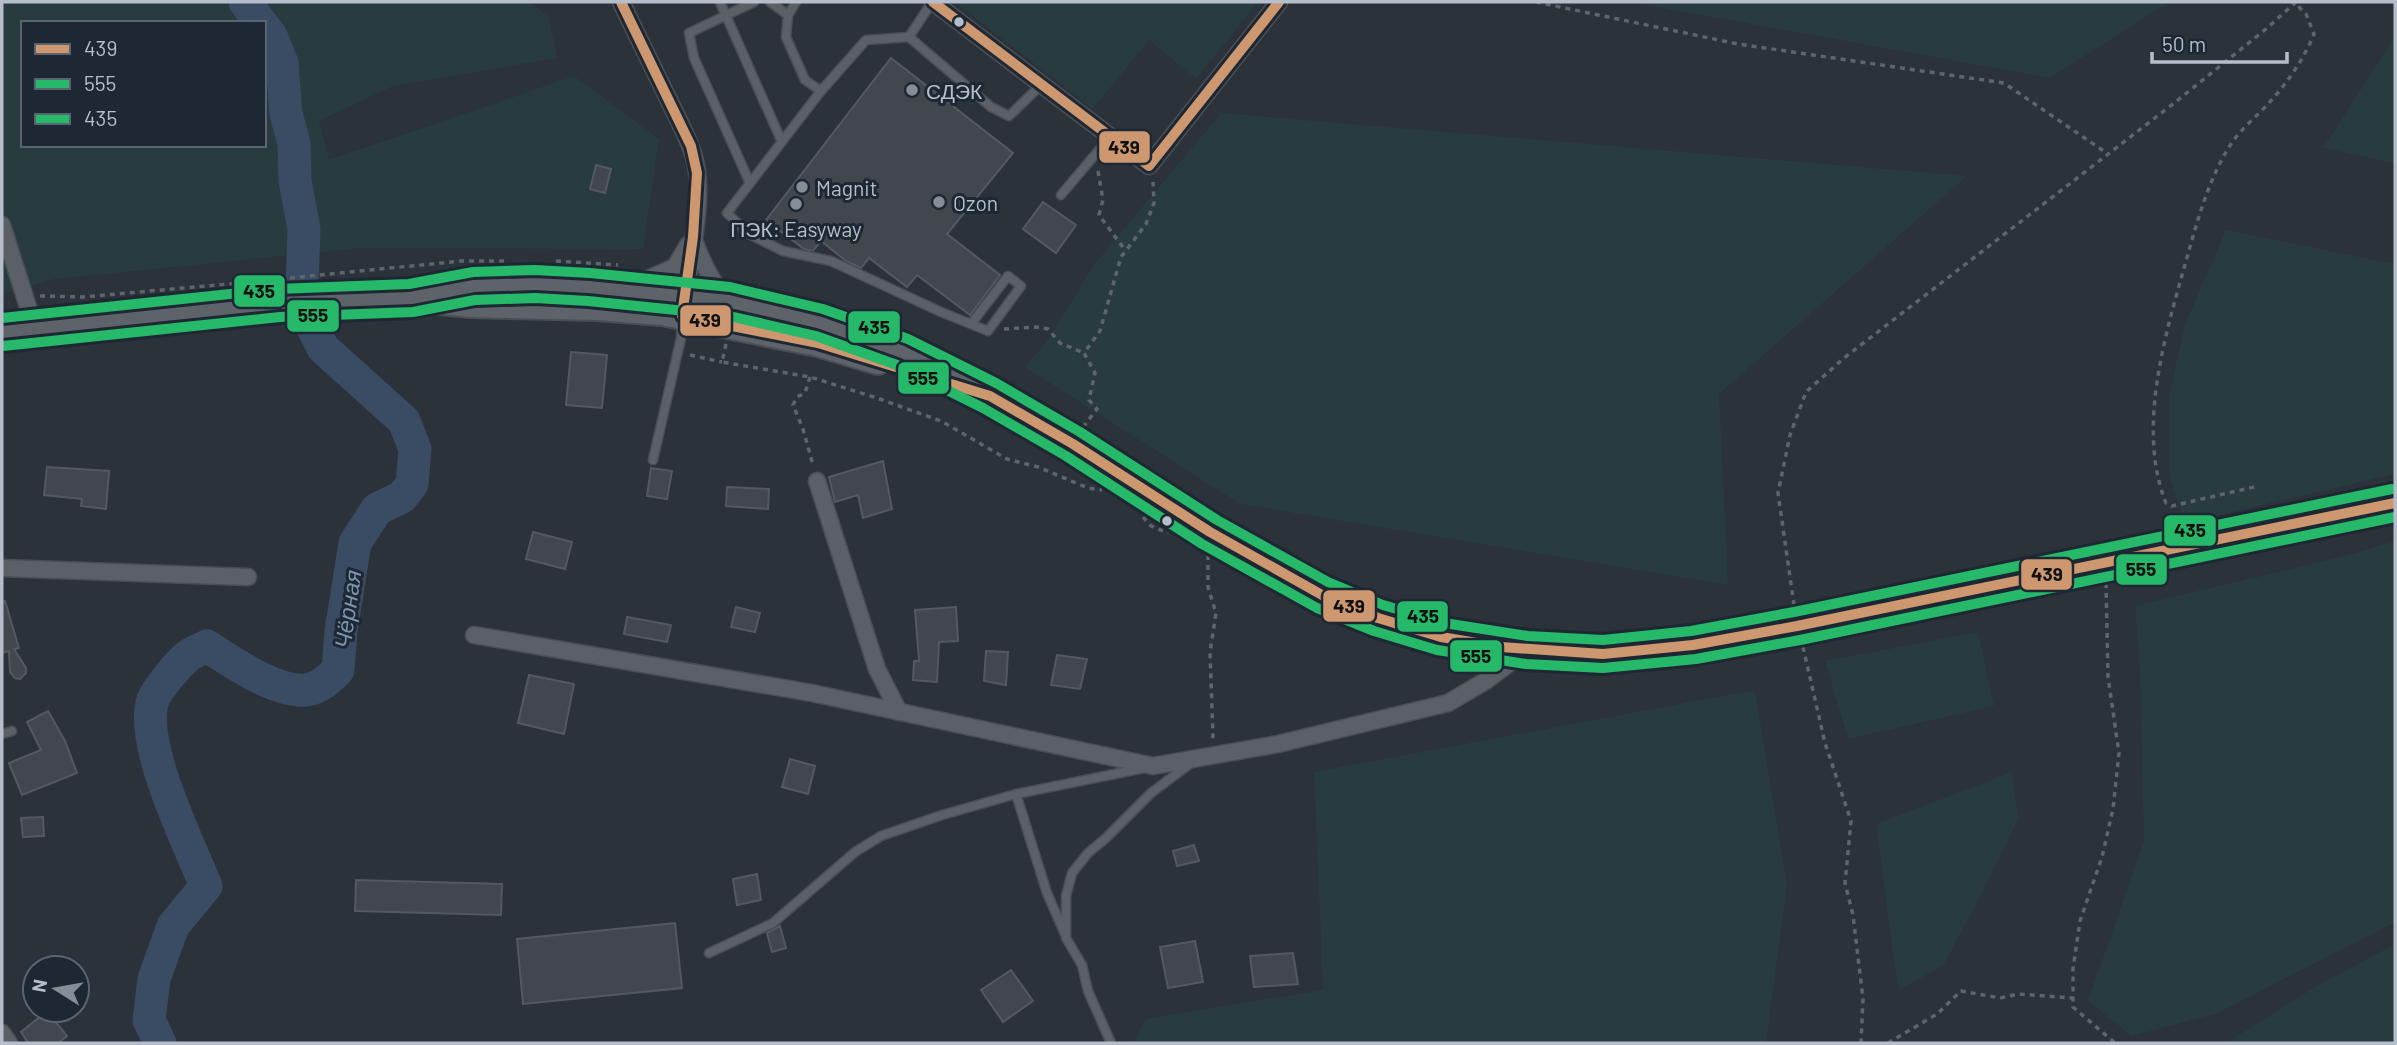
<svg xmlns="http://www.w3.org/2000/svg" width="2397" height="1045" font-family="Barlow,sans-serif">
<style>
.green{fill:#283c3f;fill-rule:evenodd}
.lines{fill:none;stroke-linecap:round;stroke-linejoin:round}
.river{stroke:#3a4b64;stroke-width:33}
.building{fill:#42474e;stroke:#535961;stroke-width:2}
.lane-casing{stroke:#494e54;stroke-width:11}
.street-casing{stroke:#494e54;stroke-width:19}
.primary-casing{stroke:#494e56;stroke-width:30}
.path{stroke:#5e656b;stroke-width:3.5;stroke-dasharray:5 5;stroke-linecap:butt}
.lane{stroke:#5b6067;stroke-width:8}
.street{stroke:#5b6067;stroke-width:16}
.primary{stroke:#5d6369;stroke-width:26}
.bus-1-casing{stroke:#1e2834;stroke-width:16}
.bus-2-casing{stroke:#1e2834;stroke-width:16}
.bus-3-casing{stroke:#1e2834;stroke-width:16}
.bus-1{stroke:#cd976f;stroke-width:10}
.bus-2{stroke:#26b969;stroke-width:10}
.bus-3{stroke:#26b969;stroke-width:10}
.bus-dot{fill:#b5beca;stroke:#1e2834;stroke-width:2.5}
.poi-dot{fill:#858d97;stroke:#1e2834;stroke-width:2.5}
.labels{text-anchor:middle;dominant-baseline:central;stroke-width:6;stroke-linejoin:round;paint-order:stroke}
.poi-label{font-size:21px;fill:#b5beca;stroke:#1e2834;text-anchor:start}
.water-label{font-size:23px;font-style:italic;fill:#7d94b1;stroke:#1e2834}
.line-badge{stroke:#1e2834;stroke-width:2.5}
.pale-badge-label{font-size:19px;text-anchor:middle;font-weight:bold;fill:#111}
</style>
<rect width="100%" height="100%" fill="#2b3239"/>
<!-- green -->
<g class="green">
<path d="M2 2H529L549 17 557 58 393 86 319 121 329 160 574 76 659 139 643 249 361 248 55 279 2 294ZM23 23H264V145H23Z"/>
<path d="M954 2H953H1258L1196 79 1149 40 1093 109Z"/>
<path d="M1630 2H2169L2050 78Z"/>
<path d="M2395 37V163L2323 148Z"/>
<path d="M1221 113 1967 176 1719 394 1728 585 1240 504 1025 367 1048 340 1094 265Z"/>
<path d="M2226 230 2395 264V474L2185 523 2170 478 2169 395 2185 324Z"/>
<path d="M2395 541V922L2218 1013 2132 1036 2088 1001 2144 841 2140 671 2135 606 2349 555Z"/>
<path d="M1978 632 1994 706 1848 739 1825 661Z"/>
<path d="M1755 690 1787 885 1766 1043H1133L1146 1019 1323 990 1314 772Z"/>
<path d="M2012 772 2018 819 1985 887 1943 966 1898 990 1876 824Z"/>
<path d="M2395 944V1043H2226L2315 987Z"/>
</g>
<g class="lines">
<!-- river -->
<g class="river">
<path d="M245 2 261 23"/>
<path d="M264 27 271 36 282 63 286 114 294 143 295 181 304 229 302 287"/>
<path d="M160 1043 149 1020 154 979 173 926 206 886C188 842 141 747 152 703 155 691 178 664 188 656 193 652 201 649 207 646 232 662 276 693 306 690 319 689 330 678 338 670L341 631 355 543 377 509 402 497 412 484 415 449 404 421 323 348 304 311"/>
</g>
</g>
<!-- building -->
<g class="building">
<path d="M891 58 1013 153 947 234 1000 275 970 315 917 275 907 287 869 258 861 268 846 261 821 241 813 251 804 249 766 220Z"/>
<path d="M596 165 611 169 605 193 590 189Z"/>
<path d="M1043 202 1076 225 1056 253 1023 229Z"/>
<path d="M571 352 607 355 602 408 566 405Z"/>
<path d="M883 461 892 509 863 518 858 495 835 502 829 477Z"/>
<path d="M47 467 109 471 106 509 81 506 82 499 44 495Z"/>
<path d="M651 468 672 471 667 499 647 496Z"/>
<path d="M727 487 769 489 768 509 726 506Z"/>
<path d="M533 532 572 542 565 569 526 559Z"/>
<path d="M5 601 19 648 14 649 26 668V673L20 679 15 678 10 672 9 651 2 653V602Z"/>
<path d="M736 607 760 613 755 632 731 627Z"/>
<path d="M956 607 958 641 939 642 937 682 913 680 914 661H919L915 610Z"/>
<path d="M627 617 671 625 667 642 624 634Z"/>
<path d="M986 651 1008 652 1006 685 984 681Z"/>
<path d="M1057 655 1087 659 1080 689 1051 685Z"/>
<path d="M529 675 574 684 564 734 518 723Z"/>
<path d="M48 711 65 741 77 773 22 795 9 763 41 750 27 722Z"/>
<path d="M790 759 815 766 808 794 782 787Z"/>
<path d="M43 817 44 836 23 837 21 818Z"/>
<path d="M1194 845 1199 861 1177 866 1173 851Z"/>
<path d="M757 874 761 900 737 905 733 879Z"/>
<path d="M356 880 502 884 501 915 355 911Z"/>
<path d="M675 923 682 988 523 1004 517 939Z"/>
<path d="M780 926 786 948 772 952 767 933Z"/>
<path d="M1195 941 1203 982 1168 988 1160 947Z"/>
<path d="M1293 953 1298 984 1254 987 1250 956Z"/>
<path d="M1011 970 1033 1001 1003 1022 981 990Z"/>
<path d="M47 1011 67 1036 58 1043H28L21 1032Z"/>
</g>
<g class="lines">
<defs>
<g id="lane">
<path d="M720 2 781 140"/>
<path d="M770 2 788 15"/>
<path d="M796 2 788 15 786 37 805 80 821 91"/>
<path d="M932 2 909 37 991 107 1009 116 1041 85"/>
<path d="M909 37 866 40 821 91 727 213 749 234 783 251 831 261 941 312 988 331 1021 286 1008 276 971 324"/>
<path d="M749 181 694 58 689 33 754 2"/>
<path d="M1061 195 1110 137"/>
<path d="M653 460 681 338 682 319"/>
<path d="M2 734 12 731"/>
<path d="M1016 794 1047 893 1065 934"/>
<path d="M709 953 773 923 855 852 881 836 942 815 1016 794 1144 768"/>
<path d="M1111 1043 1088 991 1082 965 1066 938V896L1072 873 1088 853 1106 838 1151 793 1191 763"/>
</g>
<g id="street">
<path d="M621 2 681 125C688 140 695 155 697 172 702 208 689 266 684 303"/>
<path d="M933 2 1149 166 1279 2"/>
<path d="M2 225 35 329"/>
<path d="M695 243C703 265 712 282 727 301"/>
<path d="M624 282 648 279 675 267 688 245"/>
<path d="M817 481 877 669 899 712"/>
<path d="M2 568 248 577"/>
<path d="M474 635 812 693 1153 766 1278 744 1448 703 1487 680 1527 650"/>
<path d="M2 1033 9 1043"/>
</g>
<g id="primary">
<path d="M411 298 473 286 535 284 589 287 727 301 820 323 902 352 990 396 1073 444 1210 532 1322 595 1378 618 1441 637 1527 650 1603 654 1693 645 1797 626 2395 503"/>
<path d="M2 332 133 320 279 303 411 298 470 304 597 307 662 312 818 343 878 361"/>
</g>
</defs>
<!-- lane casing -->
<use href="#lane" class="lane-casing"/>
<!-- street casing -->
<use href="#street" class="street-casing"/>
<!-- primary casing -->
<use href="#primary" class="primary-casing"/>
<!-- path -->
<g class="path">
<path d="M1536 2 1738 44 2004 83 2108 154"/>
<path d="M1098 171 1103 200 1099 215 1125 250"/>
<path d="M556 261 618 265"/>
<path d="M280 279 461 261H506"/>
<path d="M40 296 83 297 262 281"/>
<path d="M1004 329 1036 327 1048 329 1060 343 1084 353"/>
<path d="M726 344 722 362 810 377 874 397 941 421 1007 459 1038 467 1088 488 1102 490"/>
<path d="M690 355 722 362"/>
<path d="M810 377 805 393 797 397 793 405 803 429 813 465"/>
<path d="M1083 427 1097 409 1089 400 1095 373 1084 353 1100 331 1121 257 1146 224 1154 203 1153 182"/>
<path d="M2254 487 2172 506 2166 503C2137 431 2164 339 2184 268 2196 226 2207 181 2231 144 2240 130 2256 117 2267 105 2286 85 2304 59 2314 34L2306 14 2295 3"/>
<path d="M1143 517 1151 526 1168 533"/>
<path d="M1208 555V587L1216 613 1210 652 1213 736 1211 741"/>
<path d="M2106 583 2108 677 2119 753 2113 809 2102 857 2080 921 2073 969V1007L2115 1043"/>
<path d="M1794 605 1778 493 1790 435 1806 392 1844 358 2173 104 2266 29 2296 2"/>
<path d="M1803 647 1825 743 1851 821 1845 883 1853 915 1863 999 1861 1043"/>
<path d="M1888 1043 1937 1014 1961 991 2000 998 2018 994 2073 998"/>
</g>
<!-- lane -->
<use href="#lane" class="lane"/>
<!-- street -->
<use href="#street" class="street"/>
<!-- primary -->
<use href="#primary" class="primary"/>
<defs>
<g id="bus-1">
<path d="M621 2 691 146 697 173 693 237 682 316 818 343 990 396 1073 444 1210 532 1322 595 1378 618 1441 637 1501 647 1603 654 1693 645 1797 626 2395 503"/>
<path d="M933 2 1149 166 1279 2"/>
</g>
<path id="bus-2" d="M3 346 280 317 413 312 475 300 535 298 588 301 725 315 816 336 897 365 983 408 1066 456 1202 544 1317 608 1374 631 1437 650 1526 664 1603 668 1696 659 1800 640 2395 517"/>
<path id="bus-3" d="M2 318 277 289 409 284 473 272 535 270 590 273 730 287 823 309 908 339 996 383 1080 432 1217 520 1328 582 1383 605 1444 623 1528 636 1603 640 1691 631 1794 612 2392 489"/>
</defs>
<!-- bus-1 casing -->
<use href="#bus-1" class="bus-1-casing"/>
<!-- bus-2 casing -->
<use href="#bus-2" class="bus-2-casing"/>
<!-- bus-3 casing -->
<use href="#bus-3" class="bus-3-casing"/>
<!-- bus-1 -->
<use href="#bus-1" class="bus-1"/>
<!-- bus-2 -->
<use href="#bus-2" class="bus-2"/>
<!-- bus-3 -->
<use href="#bus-3" class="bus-3"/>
</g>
<!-- markers -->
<g class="bus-dot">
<circle cx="959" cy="22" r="6"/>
<circle cx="1167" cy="521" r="6"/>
</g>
<g class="poi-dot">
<circle cx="912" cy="90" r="7"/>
<circle cx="802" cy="187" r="7"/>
<circle cx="939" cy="202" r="7"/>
<circle cx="796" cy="204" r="7"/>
</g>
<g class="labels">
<!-- poi labels -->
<g class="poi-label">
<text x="926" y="90">СДЭК</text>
<text x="816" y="187">Magnit</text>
<text x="953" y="202">Ozon</text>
<text x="796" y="228" text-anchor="middle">ПЭК: Easyway</text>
</g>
<!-- water labels -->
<g class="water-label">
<text transform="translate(347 609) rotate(-82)">Чёрная</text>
</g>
</g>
<g class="line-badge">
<rect x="1098" y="130" width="53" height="34" rx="7" fill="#cd976f"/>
<rect x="233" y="274" width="53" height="34" rx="7" fill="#26b969"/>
<rect x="286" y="299" width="54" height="34" rx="7" fill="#26b969"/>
<rect x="679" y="304" width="53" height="33" rx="7" fill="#cd976f"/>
<rect x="847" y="310" width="54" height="34" rx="7" fill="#26b969"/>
<rect x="897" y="361" width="53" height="34" rx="7" fill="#26b969"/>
<rect x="2163" y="514" width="54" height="33" rx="7" fill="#26b969"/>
<rect x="2115" y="553" width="53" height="33" rx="7" fill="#26b969"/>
<rect x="2020" y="558" width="53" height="33" rx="7" fill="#cd976f"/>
<rect x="1322" y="589" width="54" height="34" rx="7" fill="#cd976f"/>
<rect x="1396" y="600" width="53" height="33" rx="7" fill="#26b969"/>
<rect x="1449" y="639" width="54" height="34" rx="7" fill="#26b969"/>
</g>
<g class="pale-badge-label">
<text x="1124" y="154">439</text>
<text x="259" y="298">435</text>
<text x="313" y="322">555</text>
<text x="705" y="327">439</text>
<text x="874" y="334">435</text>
<text x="923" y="385">555</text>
<text x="2190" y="537">435</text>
<text x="2141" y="576">555</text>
<text x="2047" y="581">439</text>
<text x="1349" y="613">439</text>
<text x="1423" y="623">435</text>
<text x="1476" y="663">555</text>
</g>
<!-- border -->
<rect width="2397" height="1045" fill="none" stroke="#b5beca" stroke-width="7"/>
<!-- legend -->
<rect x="21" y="21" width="245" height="126" fill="#1e2834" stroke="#5a6470" stroke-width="2"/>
<rect x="35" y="44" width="35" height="10" fill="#cd976f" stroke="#5a6470" stroke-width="2"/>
<text x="84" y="56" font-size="21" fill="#b5beca">439</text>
<rect x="35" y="79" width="35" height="10" fill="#26b969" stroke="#5a6470" stroke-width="2"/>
<text x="84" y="91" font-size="21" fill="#b5beca">555</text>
<rect x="35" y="114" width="35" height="10" fill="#26b969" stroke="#5a6470" stroke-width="2"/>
<text x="84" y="126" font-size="21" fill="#b5beca">435</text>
<!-- north arrow -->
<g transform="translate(56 989) rotate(281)"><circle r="33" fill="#1e2834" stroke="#5a6470" stroke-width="2"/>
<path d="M0-5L12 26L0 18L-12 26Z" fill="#858d97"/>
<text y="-10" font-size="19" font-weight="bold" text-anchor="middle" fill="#b5beca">N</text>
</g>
<!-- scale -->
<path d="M2152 52v10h135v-10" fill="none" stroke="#b5beca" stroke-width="3.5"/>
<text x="2162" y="52" font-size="21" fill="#b5beca" stroke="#1e2834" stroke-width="5" paint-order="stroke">50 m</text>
</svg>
